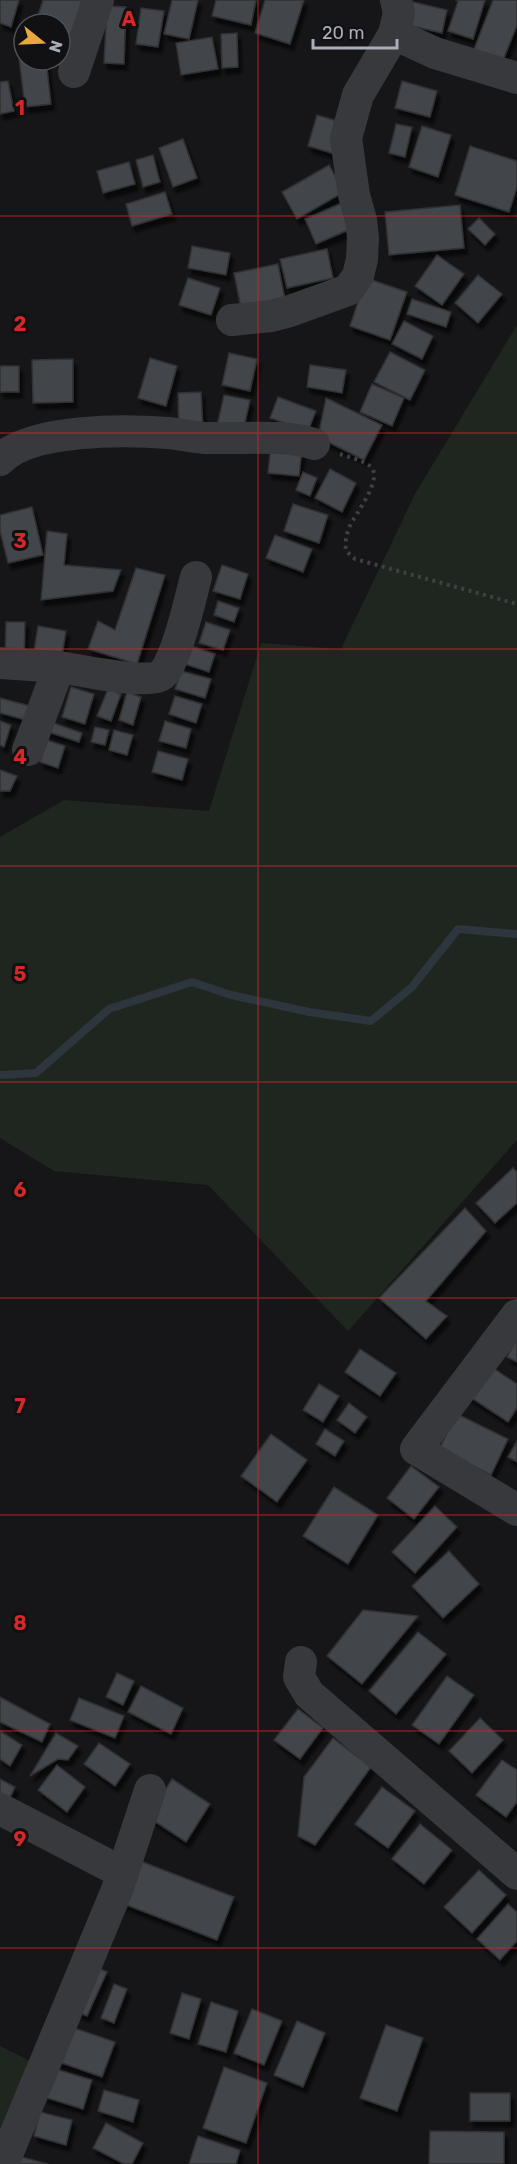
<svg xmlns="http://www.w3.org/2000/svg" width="517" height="2164" font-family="Rubik,sans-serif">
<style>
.green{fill:#1f261f}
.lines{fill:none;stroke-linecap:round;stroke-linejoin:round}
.stream{stroke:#2d363c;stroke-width:8}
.building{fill:#434448;stroke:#303134;stroke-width:1.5;filter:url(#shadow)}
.path{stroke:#3e4044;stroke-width:4;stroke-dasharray:3 4.5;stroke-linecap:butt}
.street{stroke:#38393d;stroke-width:32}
.grid{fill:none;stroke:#d62828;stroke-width:1.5;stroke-opacity:0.55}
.grid-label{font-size:20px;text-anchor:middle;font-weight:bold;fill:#d62828;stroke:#111113;stroke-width:6;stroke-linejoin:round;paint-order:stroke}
</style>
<defs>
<filter id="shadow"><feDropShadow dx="3.5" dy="6" stdDeviation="1.5" flood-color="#0009"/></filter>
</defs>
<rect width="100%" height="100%" fill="#161618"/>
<!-- green -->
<g class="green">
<path d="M517 325V1140L348 1331 208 1185 54 1171 0 1138V837L64 800 209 811 261 643 341 649 415 494Z"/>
<path d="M0 2046 52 2072 0 2164Z"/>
</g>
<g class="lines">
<!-- stream -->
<path class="stream" d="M0 1075 36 1073 109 1009 192 982 231 995 309 1012 371 1021 412 987 458 929 517 934"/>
</g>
<!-- building -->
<g class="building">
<path d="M0 0H19L11 27 0 23Z"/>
<path d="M43 0H83L65 52 60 50V24H35Z"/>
<path d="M172 0H198L189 39 164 34Z"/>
<path d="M216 0H256L251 25 212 16Z"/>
<path d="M265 0H304L290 44 255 33Z"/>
<path d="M455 0H485L473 39 448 31 458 1Z"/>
<path d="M493 0H517V25L502 63 473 52Z"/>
<path d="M413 2 447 10 442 33 408 25Z"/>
<path d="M107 6 126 7 124 64 104 63Z"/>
<path d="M141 8 164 11 158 47 136 44Z"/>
<path d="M237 33 238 67 222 68 221 34Z"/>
<path d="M212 37 218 69 181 75 176 43Z"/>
<path d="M24 57V60H46L51 104 25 107 19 58Z"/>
<path d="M8 81 14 111 0 114V82Z"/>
<path d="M402 81 437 91 430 117 395 108Z"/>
<path d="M317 115 344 123 335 154 308 146Z"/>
<path d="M396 124 412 127 405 157 389 153Z"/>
<path d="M422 126 451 135 438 177 409 167Z"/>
<path d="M183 139 197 178 173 187 159 148Z"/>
<path d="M470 146 517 161V187L509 212 455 195Z"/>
<path d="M153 155 160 182 143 187 136 160Z"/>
<path d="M129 162 135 184 103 193 97 171Z"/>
<path d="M329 165 344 192 297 219 282 192Z"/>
<path d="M165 192 172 214 132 226 126 204Z"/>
<path d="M349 200 360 225 316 244 305 219Z"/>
<path d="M460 205 464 248 389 255 385 212Z"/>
<path d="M479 218 495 234 485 245 468 229Z"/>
<path d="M192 246 230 253 226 275 188 268Z"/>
<path d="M327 249 333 278 287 288 280 259Z"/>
<path d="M437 255 464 274 442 305 415 286Z"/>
<path d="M278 264 285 299 241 308 234 273Z"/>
<path d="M478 275 502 294 478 323 455 303Z"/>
<path d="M188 278 220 288 211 315 179 305Z"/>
<path d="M366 278 407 292 390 340 350 326Z"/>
<path d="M412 299 451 312 446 327 407 314Z"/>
<path d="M404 321 433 336 422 359 392 344Z"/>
<path d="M390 352 425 370 410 400 374 382Z"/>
<path d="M229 353 257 359 250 391 222 385Z"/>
<path d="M150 358 177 366 166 406 138 398Z"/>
<path d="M73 359V402L33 403 32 360Z"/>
<path d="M310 365 346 370 342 393 307 387Z"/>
<rect x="0" y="366" width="19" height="26"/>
<path d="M372 384 404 398 392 426 360 412Z"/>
<path d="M201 392 203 430 179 432 178 393Z"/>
<path d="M224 395 250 400 242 436 216 431Z"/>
<path d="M278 397 316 411 308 431 270 418Z"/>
<path d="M326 398 382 425 364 460 318 437Z"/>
<path d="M271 445 302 448 299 476 268 473Z"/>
<path d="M330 469 356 483 342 512 315 498Z"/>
<path d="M303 472 317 478 310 496 296 490Z"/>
<path d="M293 504 328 515 319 543 284 531Z"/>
<path d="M32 507 43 555 8 563 0 531V515Z"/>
<path d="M47 531 67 534 64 565 121 570 113 591 41 600Z"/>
<path d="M275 535 312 549 303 572 266 558Z"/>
<path d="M222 565 248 574 240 599 213 591Z"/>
<path d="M136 568 165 575 137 664 88 649 98 621 115 630Z"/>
<path d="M218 601 239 608 234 622 214 615Z"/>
<path d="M6 622H25L24 660H5Z"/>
<path d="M206 622 230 630 223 650 199 643Z"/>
<path d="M38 626 66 631 62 655 34 651Z"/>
<path d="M185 644 215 654 209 672 179 662Z"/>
<path d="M181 671 211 679 205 698 175 689Z"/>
<path d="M71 687 94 694 85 724 62 717Z"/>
<path d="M108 689 121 694 111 721 97 716Z"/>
<path d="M127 692 141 697 133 725 119 720Z"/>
<path d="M175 696 202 704 196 723 169 714Z"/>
<path d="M0 698 30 706 26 720 0 713Z"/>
<path d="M42 719 82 733 79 742 39 729Z"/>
<path d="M0 721 11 725 4 747 0 745Z"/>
<path d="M165 721 191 729 186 748 159 741Z"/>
<path d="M95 727 109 730 105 745 91 742Z"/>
<path d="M114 730 133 735 127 755 109 750Z"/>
<path d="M47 740 65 746 58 768 40 762Z"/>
<path d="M158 751 188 759 182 780 152 772Z"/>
<path d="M0 770 17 776 10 791H0Z"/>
<path d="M513 1168 517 1172V1203L495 1223 476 1203Z"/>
<path d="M465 1208 486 1231 426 1301 447 1316 426 1339 379 1298Z"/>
<path d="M517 1338V1362L507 1357Z"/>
<path d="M360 1349 396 1373 380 1396 345 1372Z"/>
<path d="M487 1364 517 1384V1408L508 1422 467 1395Z"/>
<path d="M319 1384 339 1396 323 1422 303 1410Z"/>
<path d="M349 1403 367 1417 355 1433 337 1420Z"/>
<path d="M457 1414 508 1439 491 1475 439 1449Z"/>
<path d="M325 1429 344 1441 335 1456 316 1444Z"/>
<path d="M271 1434 307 1460 277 1502 241 1476Z"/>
<path d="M517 1441V1462L508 1457Z"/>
<path d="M411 1466 439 1487 414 1519 387 1498Z"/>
<path d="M334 1487 378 1515 348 1564 303 1536Z"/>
<path d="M435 1506 457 1527 415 1573 392 1552Z"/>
<path d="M449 1551 479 1584 443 1618 412 1586Z"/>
<path d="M363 1610 418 1616 362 1684 327 1656Z"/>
<path d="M418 1632 446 1654 396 1714 369 1691Z"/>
<path d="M117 1673 134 1681 123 1705 106 1697Z"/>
<path d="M447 1676 474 1695 439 1744 412 1725Z"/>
<path d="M141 1686 183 1708 171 1734 128 1712Z"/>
<path d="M0 1697 50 1724 42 1742 0 1722Z"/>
<path d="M79 1698 124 1716 115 1738 70 1720Z"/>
<path d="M298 1709 323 1728 300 1759 274 1740Z"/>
<path d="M480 1718 503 1740 472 1773 449 1751Z"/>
<path d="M0 1731 22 1745 10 1766 0 1759Z"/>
<path d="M56 1733 78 1746 68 1760 58 1759 30 1776Z"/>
<path d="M333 1738 371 1767 315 1845 298 1836 304 1777Z"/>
<path d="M99 1743 130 1764 115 1786 84 1764Z"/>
<path d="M502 1760 517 1770V1802L506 1817 476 1795Z"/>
<path d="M57 1765 85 1787 67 1812 38 1790Z"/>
<path d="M0 1779 15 1787 7 1804 0 1801Z"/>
<path d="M172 1779 210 1804 186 1842 148 1817Z"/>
<path d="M382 1787 415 1811 388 1848 355 1824Z"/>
<path d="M420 1824 452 1850 424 1884 392 1859Z"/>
<path d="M140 1861 234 1897 217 1940 124 1904Z"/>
<path d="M479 1870 506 1895 472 1933 444 1907Z"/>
<path d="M508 1904 517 1912V1941L500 1960 477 1939Z"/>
<path d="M91 1965 107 1972 87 2016 71 2009Z"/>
<path d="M114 1984 127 1989 114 2023 101 2018Z"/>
<path d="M182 1993 201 1999 189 2039 170 2033Z"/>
<path d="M211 2002 238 2011 226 2052 198 2044Z"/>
<path d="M252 2009 282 2021 264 2065 234 2053Z"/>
<path d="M297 2021 325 2033 303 2087 274 2075Z"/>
<path d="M386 2025 423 2038 397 2111 360 2098Z"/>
<path d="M68 2026 115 2042 102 2077 56 2061Z"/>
<path d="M224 2067 267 2083 246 2143 203 2128Z"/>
<path d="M52 2068 92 2080 83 2109 44 2097Z"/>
<path d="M104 2090 139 2100 133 2122 98 2111Z"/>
<rect x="470" y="2093" width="40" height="28"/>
<path d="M40 2112 72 2120 66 2145 34 2136Z"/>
<path d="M106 2123 143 2143 132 2164H124L93 2148Z"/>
<path d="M430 2131 504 2132V2164H429Z"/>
<path d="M198 2136 240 2150 236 2164H189Z"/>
<path d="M18 2156 48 2164H16Z"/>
</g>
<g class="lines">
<!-- path -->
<path class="path" d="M340 454C349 457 362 460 370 466 385 478 354 515 349 528 346 536 345 542 346 551L355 559 517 604"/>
<!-- street -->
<g class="street">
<path d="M394 34 435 53 517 78"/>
<path d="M74 72 98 0"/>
<path d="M232 320 271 316 290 311 348 290 358 276 362 259 363 238 361 220 354 195 346 138 358 95 394 34 399 13 396 0"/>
<path d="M0 460C30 428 126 430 168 433 182 434 195 438 209 438 239 439 287 434 314 444"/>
<path d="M0 663 59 667"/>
<path d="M28 750 59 667C80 670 142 684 160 676 175 668 191 596 196 577"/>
<path d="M517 1315 416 1449 517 1510"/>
<path d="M301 1662 299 1677 309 1694 517 1874"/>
<path d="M0 1809 123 1873"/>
<path d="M3 2164 117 1890 150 1790"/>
</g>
</g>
<!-- grid -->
<path class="grid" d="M258 0V2164M0 216H517M0 433H517M0 649H517M0 866H517M0 1082H517M0 1298H517M0 1515H517M0 1731H517M0 1948H517"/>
<g class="grid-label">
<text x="129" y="26">A</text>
<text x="20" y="115">1</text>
<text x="20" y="331">2</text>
<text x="20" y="548">3</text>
<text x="20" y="764">4</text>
<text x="20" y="981">5</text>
<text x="20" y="1197">6</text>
<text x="20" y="1413">7</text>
<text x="20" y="1630">8</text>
<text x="20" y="1846">9</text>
</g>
<!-- north arrow -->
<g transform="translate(42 42) rotate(108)"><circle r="28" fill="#111113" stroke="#4e5055" stroke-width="1.5"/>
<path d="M0-4.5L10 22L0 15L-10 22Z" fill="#eaa73d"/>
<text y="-9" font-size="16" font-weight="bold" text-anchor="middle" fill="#a9aeb8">N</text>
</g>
<!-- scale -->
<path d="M313 39v9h84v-9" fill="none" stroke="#a9aeb8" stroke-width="3"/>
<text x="322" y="39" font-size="18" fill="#a9aeb8" stroke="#111113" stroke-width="4.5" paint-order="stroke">20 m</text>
</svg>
